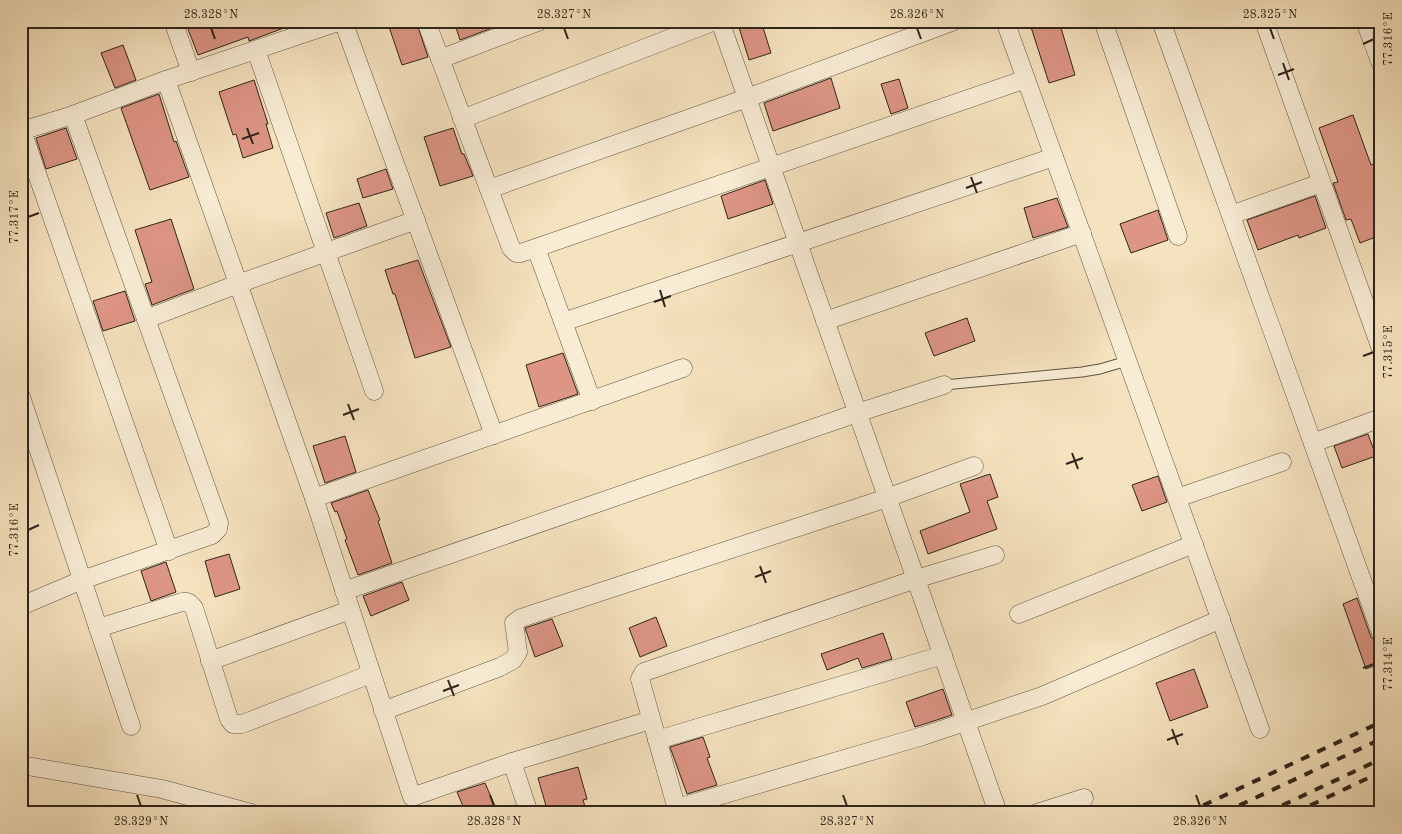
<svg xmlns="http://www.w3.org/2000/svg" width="1402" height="834" font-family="'Old Standard TT',serif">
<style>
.building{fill:#dd9585;stroke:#2e241a}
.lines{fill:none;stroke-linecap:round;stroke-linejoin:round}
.service-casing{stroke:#605443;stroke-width:11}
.minor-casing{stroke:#605443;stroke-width:19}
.service{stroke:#f8ecd5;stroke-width:9}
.minor{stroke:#f8ecd5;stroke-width:18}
.rail{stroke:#2e241a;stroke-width:4;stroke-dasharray:9 9;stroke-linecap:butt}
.ticks{fill:none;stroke:#2e241a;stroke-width:2}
.neatline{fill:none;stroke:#2e241a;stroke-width:2}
.ticks-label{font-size:12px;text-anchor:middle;fill:#2e241a}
</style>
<rect width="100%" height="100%" fill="#f5e2be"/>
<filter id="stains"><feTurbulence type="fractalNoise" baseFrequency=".004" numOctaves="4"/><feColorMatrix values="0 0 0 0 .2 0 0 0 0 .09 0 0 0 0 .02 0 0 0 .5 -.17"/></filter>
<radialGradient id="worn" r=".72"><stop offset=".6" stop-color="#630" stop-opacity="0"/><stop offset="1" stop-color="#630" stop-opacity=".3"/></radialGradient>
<!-- building -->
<g class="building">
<path d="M185 21H297V23L249 41 248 37 198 55Z"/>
<path d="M387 21H416L428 57 402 65Z"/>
<path d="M454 21H490L492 28 460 40Z"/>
<path d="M737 21H761L771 53 749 60Z"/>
<path d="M1029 21H1059L1075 75 1049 83Z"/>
<path d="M123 45 136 80 115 88 101 53Z"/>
<path d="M831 78 840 108 773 131 764 103Z"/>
<path d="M899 79 908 108 891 114 881 84Z"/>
<path d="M254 80 268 124H266L273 148 243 158 236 134 233 135 219 92Z"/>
<path d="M159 94 174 142 176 141 189 177 150 190 121 108Z"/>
<path d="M1353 115 1371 165 1375 163 1381 178V235L1360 243 1351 219 1346 220 1333 183 1338 182 1319 128Z"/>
<path d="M66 128 77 159 46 169 36 138Z"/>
<path d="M453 128 462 154H464L473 176 440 186 424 137Z"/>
<path d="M386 169 393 189 363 198 357 179Z"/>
<path d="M765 180 773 204 728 219 721 196Z"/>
<path d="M1315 196 1326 228 1299 238 1298 235 1258 250 1247 220Z"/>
<path d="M1057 198 1068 227 1033 238 1024 208Z"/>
<path d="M359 203 367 226 334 238 326 213Z"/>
<path d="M1158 210 1168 240 1131 253 1120 224Z"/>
<path d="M171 219 194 289 152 305 145 284 152 282 135 230Z"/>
<path d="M418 260 451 347 415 358 395 294H393L385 270Z"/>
<path d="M125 291 135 321 103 331 93 301Z"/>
<path d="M967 318 975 341 934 356 925 333Z"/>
<path d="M563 353 578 394 539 407 526 365Z"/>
<path d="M1368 434 1376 456 1342 468 1334 446Z"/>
<path d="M345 436 356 472 325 483 313 446Z"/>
<path d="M990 474 998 497 987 501 997 529 928 554 920 531 970 512 960 484Z"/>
<path d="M1158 476 1167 502 1142 511 1132 485Z"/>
<path d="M368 490 380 520 378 521 392 563 358 575 345 540 347 539 337 511 335 512 331 503Z"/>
<path d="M229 554 240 589 215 597 205 561Z"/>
<path d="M166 562 176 592 151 601 141 571Z"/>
<path d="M402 582 409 600 371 616 363 596Z"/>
<path d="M1357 598 1371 637 1375 641 1381 645V663L1366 669 1343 604Z"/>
<path d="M656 617 667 646 640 657 629 628Z"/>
<path d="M552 619 563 646 535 657 525 628Z"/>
<path d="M883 633 892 659 862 668 858 658 827 670 821 654Z"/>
<path d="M1194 669 1208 707 1170 721 1156 683Z"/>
<path d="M943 689 952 715 915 727 906 702Z"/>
<path d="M703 737 710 757 707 758 717 785 687 794 670 747Z"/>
<path d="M578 767 587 799 583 800 587 813H548L538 778Z"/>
<path d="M485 783 498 813H466L457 792Z"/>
<path d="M724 805 727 813H706L705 811Z"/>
</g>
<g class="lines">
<defs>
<path id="service" d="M944 385 1082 372 1100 369 1127 361"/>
<g id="minor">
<path d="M173 21 191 72"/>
<path d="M343 21 494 435"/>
<path d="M426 21 511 248 516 253H521L1026 79"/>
<path d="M720 21 998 813"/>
<path d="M1005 21 1260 729"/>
<path d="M1103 21 1178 236"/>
<path d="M1161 21 1381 633"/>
<path d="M1264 21 1381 349"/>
<path d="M1365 21 1381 64"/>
<path d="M256 50 374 391"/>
<path d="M440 59 540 21"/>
<path d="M166 80 314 498 412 797 512 762 651 720"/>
<path d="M462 119 715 21"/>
<path d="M21 131 73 115 166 80 341 21"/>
<path d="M22 131 169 551"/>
<path d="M489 189 747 98 954 21"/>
<path d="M1231 215 1321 183"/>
<path d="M536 248 592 401"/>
<path d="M146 319 238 284 416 220"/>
<path d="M825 321 1082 233"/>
<path d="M563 322 1054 157"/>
<path d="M21 397 131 726"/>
<path d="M1313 443 1381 418"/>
<path d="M314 498 683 368"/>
<path d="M1177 498 1282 462"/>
<path d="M344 591 857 413 944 385"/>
<path d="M21 606 82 580 212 535 218 529 219 523 73 115"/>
<path d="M1019 614 1194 544"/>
<path d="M98 628 182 602C188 601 190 603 194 608L229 719 233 724H242L371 674"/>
<path d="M210 661 350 610"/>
<path d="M383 711 500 667 513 660 518 652 514 623 521 618 887 498 974 466"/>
<path d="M657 740 943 655"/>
<path d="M512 762 529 813"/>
<path d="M21 765 162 789 251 813"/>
<path d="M677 808 923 736 1042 696 1221 619"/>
<path d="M678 813 640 679 644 672 916 579 995 555"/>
<path d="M1037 813 1084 798"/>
</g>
</defs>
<!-- service casing -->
<use href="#service" class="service-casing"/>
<!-- minor casing -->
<use href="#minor" class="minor-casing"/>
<!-- service -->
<use href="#service" class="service"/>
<!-- minor -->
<use href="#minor" class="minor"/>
<!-- rail -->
<g class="rail">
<path d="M1187 813 1381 722"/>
<path d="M1223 813 1381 739"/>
<path d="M1266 813 1381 759"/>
<path d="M1294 813 1381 772"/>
</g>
</g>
<!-- ticks -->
<path class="ticks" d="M211 28 215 39M564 28 568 39M917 28 921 39M1270 28 1274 39M1363 44 1374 39M1283 63 1289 80M1278 75 1294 69M247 128 253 144M242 139 259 133M971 177 977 193M966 188 982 182M28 217 39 213M660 290 665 307M654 302 671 296M1363 356 1374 352M348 404 354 420M343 415 359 409M1072 453 1078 469M1066 464 1083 458M28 530 39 525M760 566 766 583M755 577 771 571M1363 668 1374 664M448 680 454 696M443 691 459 685M1172 729 1178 745M1167 740 1183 734M137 795 141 806M490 795 494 806M843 795 847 806M1196 795 1200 806"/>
<!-- margin -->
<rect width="1402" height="834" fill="none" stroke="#f5e2be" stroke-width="55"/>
<rect x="28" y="28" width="1346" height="778" class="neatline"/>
<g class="ticks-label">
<text x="211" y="18">28.328°N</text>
<text x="564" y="18">28.327°N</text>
<text x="917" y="18">28.326°N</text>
<text x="1270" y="18">28.325°N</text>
<text transform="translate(1388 39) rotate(-90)" y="4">77.316°E</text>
<text transform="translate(14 217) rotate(-90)" y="4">77.317°E</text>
<text transform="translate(1388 352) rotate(-90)" y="4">77.315°E</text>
<text transform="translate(14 530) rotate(-90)" y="4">77.316°E</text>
<text transform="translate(1388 664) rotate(-90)" y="4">77.314°E</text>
<text x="141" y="825">28.329°N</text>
<text x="494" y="825">28.328°N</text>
<text x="847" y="825">28.327°N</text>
<text x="1200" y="825">28.326°N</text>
</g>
<rect width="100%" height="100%" filter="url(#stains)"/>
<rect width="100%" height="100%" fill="url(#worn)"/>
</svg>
